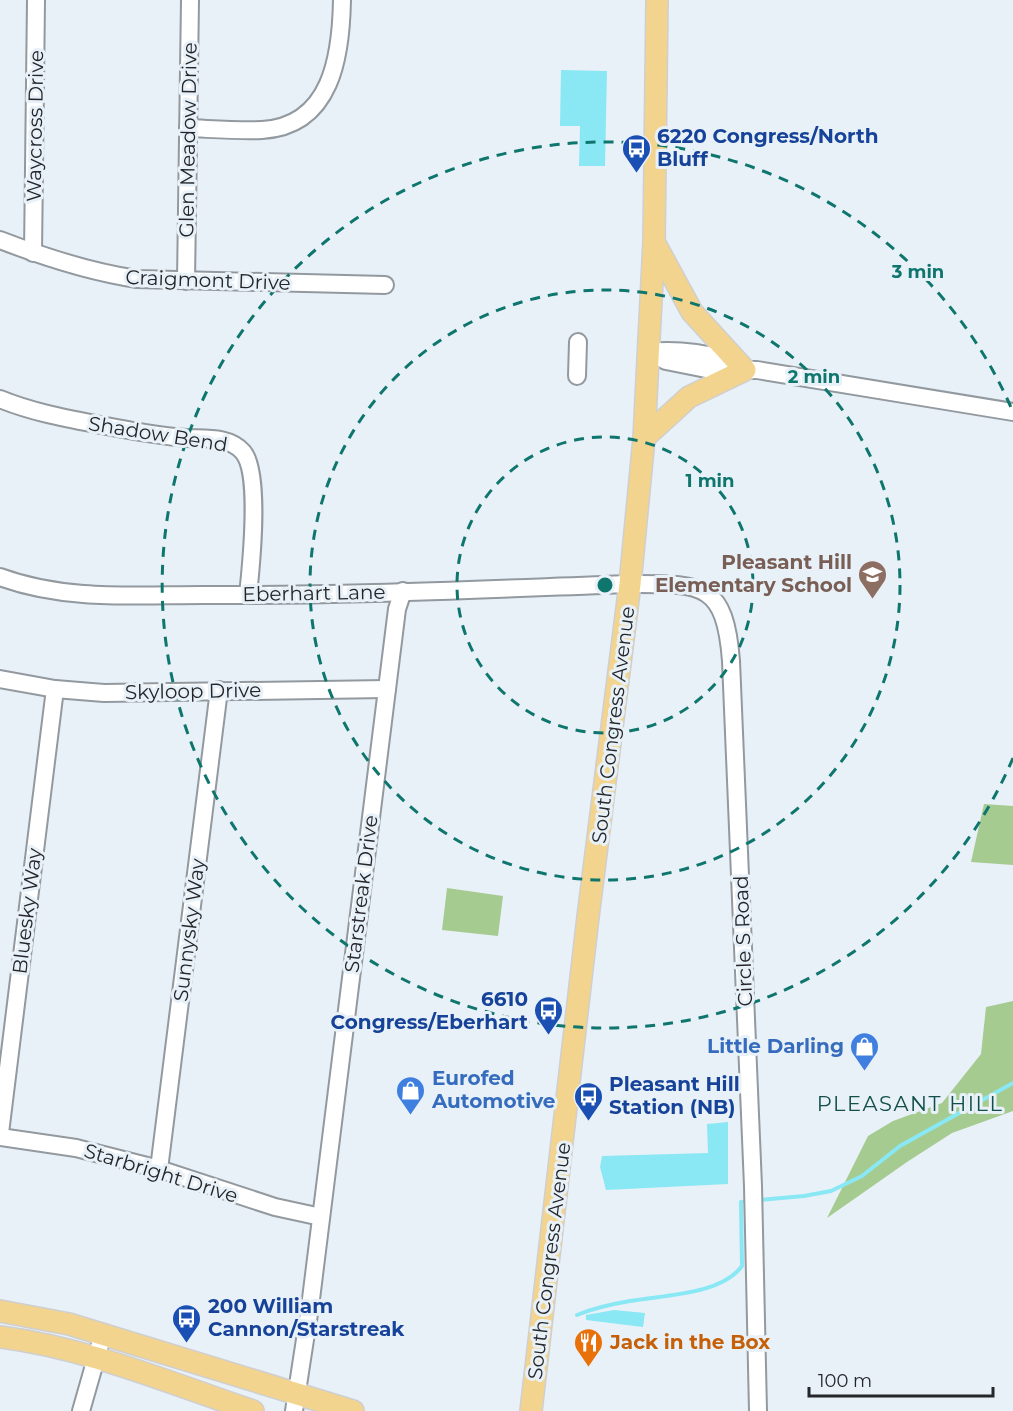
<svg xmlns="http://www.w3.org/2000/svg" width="1013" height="1411" font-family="Montserrat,sans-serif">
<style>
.green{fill:#a5cb90}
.water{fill:#89e8f4}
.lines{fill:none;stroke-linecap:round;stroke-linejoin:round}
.stream{stroke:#89e8f4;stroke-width:4}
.minor-casing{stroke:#92999f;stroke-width:20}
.major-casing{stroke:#cfcfd0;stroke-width:24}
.minor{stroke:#fff;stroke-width:16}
.major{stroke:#f2d48e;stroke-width:21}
.ring{fill:none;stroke:#0f766e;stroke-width:3;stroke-dasharray:10 8}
.labels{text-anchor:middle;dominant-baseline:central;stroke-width:6;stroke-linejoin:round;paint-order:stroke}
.street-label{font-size:20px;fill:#242629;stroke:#e9f1f8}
.transit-label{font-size:20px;font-weight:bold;fill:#164399;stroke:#e9f1f8;text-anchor:start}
.education-label{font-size:20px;font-weight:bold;fill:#785e54;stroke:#e9f1f8;text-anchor:end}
.shop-label{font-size:20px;font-weight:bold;fill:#366cbe;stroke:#e9f1f8;text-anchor:end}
.food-label{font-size:20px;font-weight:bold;fill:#c56008;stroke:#e9f1f8;text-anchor:start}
.neighbourhood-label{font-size:21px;letter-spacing:1.5px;fill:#134f4a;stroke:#e9f1f8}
.centre{fill:#0f766e;stroke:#e9f1f8;stroke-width:3}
.ring-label{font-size:18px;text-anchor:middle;font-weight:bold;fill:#0f766e;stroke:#e9f1f8;stroke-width:6;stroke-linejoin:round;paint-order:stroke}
</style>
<rect width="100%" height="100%" fill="#e9f1f8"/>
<!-- green -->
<g class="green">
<path d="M984 804 1013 806V865L971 862Z"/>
<path d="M447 888 503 896 498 936 442 930Z"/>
<path d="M1013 1001V1111L952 1133 907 1162 827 1218 868 1136 893 1121 942 1103 981 1054 986 1007Z"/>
</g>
<!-- water -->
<g class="water">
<path d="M561 70 607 71 605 166H579L580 126H560Z"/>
<path d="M728 1122V1184L606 1190 600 1167 602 1156 708 1153 707 1124Z"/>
<path d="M614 1310 645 1313 643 1327 586 1320V1315Z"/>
</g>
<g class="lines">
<!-- stream -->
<g class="stream">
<path d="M759 1200 804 1196 831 1191 862 1176 900 1146 1013 1083"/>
<path d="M577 1315C594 1308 612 1304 630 1301 663 1295 721 1295 742 1266L741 1202 749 1201"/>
</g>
<defs>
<g id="minor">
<path d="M188 128C213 129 238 131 262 130 332 126 341 55 342 0"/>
<path d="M0 240C44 257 90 272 137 279L385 285"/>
<path d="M33 253 36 0"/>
<path d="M186 281 190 0"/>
<path d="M650 352 666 361 726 373 745 370H757L1013 412"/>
<path d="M650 352C675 349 717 353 739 366"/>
<path d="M577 376 578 342"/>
<path d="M0 399C34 413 70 419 106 426 133 431 159 436 187 438 205 439 229 436 243 452 261 473 251 567 248 595"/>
<path d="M0 577C65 601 135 595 203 595 345 596 488 589 630 584 701 584 725 581 731 661L753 1186 758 1411"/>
<path d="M0 679 55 689 104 693 387 689"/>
<path d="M0 1133 55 689"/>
<path d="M0 1137 76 1148 159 1169 275 1207 321 1217"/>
<path d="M159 1169 219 690"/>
<path d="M81 1411 103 1334"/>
<path d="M294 1411 310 1307 397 609 403 591"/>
</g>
<g id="major">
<path d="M644 438 689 397 745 370 692 312 654 242"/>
<path d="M0 1311 69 1324 353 1411"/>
<path d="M0 1337C87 1348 170 1383 253 1411"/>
<path d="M531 1411 588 917 630 584 644 438 654 241 657 0"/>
</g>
</defs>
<!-- minor casing -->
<use href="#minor" class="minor-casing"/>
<!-- major casing -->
<use href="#major" class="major-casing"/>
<!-- minor -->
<use href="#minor" class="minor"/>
<!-- major -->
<use href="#major" class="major"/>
</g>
<!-- distance rings -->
<g class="ring">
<circle cx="605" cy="585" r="148"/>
<circle cx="605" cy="585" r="295"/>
<path d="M1013 758A443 443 0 1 1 1013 412"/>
</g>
<!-- icons -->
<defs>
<symbol id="bus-pin" viewBox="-11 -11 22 30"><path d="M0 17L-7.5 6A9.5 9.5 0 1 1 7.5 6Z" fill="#1a4fb4" stroke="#e9f1f8"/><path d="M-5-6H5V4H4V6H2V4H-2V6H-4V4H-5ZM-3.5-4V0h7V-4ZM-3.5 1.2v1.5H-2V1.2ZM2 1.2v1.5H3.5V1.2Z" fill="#fff"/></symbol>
<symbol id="school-pin" viewBox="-11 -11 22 30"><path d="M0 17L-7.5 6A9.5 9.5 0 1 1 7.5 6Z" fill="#8d6e63" stroke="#e9f1f8"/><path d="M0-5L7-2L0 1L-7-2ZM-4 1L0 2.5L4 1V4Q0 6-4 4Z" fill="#fff"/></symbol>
<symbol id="shop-pin" viewBox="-11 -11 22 30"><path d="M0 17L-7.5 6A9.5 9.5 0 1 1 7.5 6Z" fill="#3f7fe0" stroke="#e9f1f8"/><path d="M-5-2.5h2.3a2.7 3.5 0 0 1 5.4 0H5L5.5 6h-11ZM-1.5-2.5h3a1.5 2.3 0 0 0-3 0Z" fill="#fff"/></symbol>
<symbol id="restaurant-pin" viewBox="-11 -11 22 30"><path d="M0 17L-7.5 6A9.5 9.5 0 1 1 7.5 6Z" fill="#e8710a" stroke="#e9f1f8"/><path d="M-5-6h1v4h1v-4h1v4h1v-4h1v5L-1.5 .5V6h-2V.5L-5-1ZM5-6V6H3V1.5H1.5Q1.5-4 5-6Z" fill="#fff"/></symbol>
</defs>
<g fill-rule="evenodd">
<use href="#bus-pin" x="620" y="132" width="33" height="45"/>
<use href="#school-pin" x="856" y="558" width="33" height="45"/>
<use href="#bus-pin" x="532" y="994" width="33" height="45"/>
<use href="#shop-pin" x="848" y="1030" width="33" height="45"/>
<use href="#shop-pin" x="394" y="1074" width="33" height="45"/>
<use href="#bus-pin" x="572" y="1080" width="33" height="45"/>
<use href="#bus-pin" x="170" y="1302" width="33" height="45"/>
<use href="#restaurant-pin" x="572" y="1326" width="33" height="45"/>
</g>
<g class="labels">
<!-- street labels -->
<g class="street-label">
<text transform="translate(35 126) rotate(-89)">Waycross Drive</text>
<text transform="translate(188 140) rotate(-89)">Glen Meadow Drive</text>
<text transform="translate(208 280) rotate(2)">Craigmont Drive</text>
<text transform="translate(158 434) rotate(9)">Shadow Bend</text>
<text transform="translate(314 593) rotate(-1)">Eberhart Lane</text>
<text transform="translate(193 691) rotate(-1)">Skyloop Drive</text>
<text transform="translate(613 725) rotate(-83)">South Congress Avenue</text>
<text transform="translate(361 894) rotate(-83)">Starstreak Drive</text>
<text transform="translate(27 911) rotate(-83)">Bluesky Way</text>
<text transform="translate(189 930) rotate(-83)">Sunnysky Way</text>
<text transform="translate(743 941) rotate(-92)">Circle S Road</text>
<text transform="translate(161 1173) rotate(17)">Starbright Drive</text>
<text transform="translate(549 1261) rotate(-83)">South Congress Avenue</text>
</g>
<!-- transit labels -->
<g class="transit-label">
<text x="657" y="136">6220 Congress/North<tspan x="657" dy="23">Bluff</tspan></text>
<text x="528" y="999" text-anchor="end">6610<tspan x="528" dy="23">Congress/Eberhart</tspan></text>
<text x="609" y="1084">Pleasant Hill<tspan x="609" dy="23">Station (NB)</tspan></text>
<text x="208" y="1306">200 William<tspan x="208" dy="23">Cannon/Starstreak</tspan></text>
</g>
<!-- education labels -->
<g class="education-label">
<text x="852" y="562">Pleasant Hill<tspan x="852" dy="23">Elementary School</tspan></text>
</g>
<!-- shop labels -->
<g class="shop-label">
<text x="844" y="1046">Little Darling</text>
<text x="432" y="1078" text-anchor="start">Eurofed<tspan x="432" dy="23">Automotive</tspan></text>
</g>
<!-- food labels -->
<g class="food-label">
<text x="610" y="1342">Jack in the Box</text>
</g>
<!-- neighbourhood labels -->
<g class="neighbourhood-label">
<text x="910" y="1103">PLEASANT HILL</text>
</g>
</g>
<circle cx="605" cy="585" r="9" class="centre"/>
<g class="ring-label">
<text x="918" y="278">3 min</text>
<text x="814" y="383">2 min</text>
<text x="710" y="487">1 min</text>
</g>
<!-- scale -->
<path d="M809 1387v9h184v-9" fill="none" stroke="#242629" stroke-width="3"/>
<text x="818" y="1387" font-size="18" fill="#242629" stroke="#e9f1f8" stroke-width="4.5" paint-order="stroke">100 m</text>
</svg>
